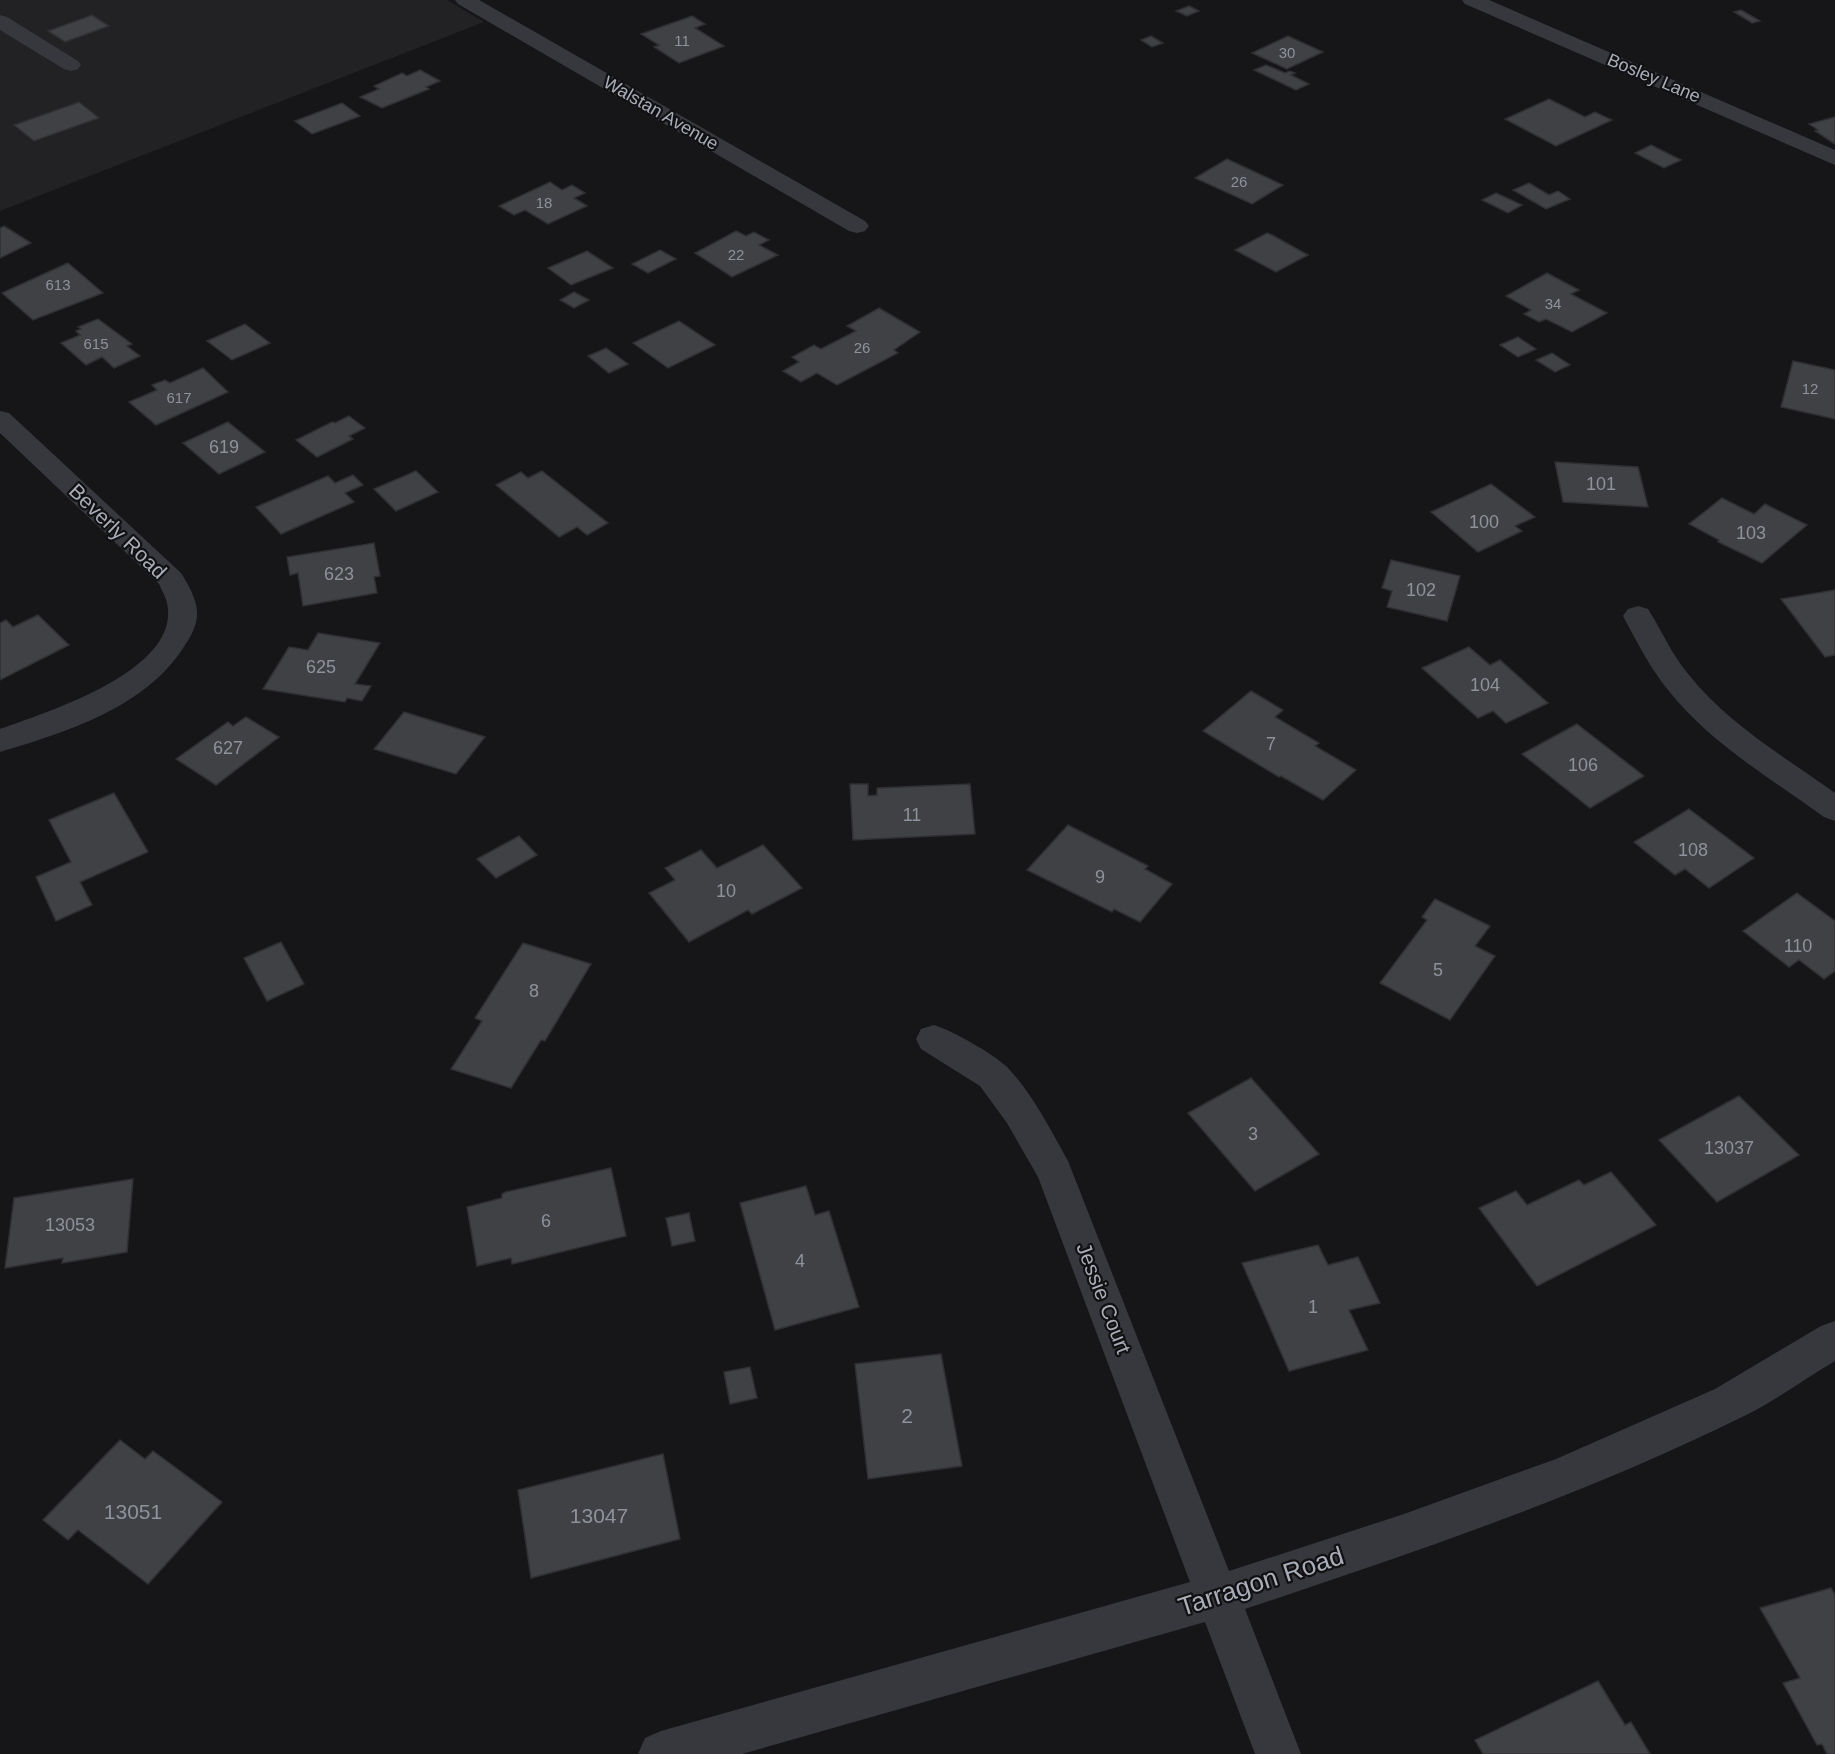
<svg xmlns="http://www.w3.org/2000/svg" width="1835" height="1754" font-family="Arial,sans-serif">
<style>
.built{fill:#222225}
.building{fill:#404145;stroke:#303034;stroke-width:1.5}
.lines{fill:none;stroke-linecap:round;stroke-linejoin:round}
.minor{fill:#37383d;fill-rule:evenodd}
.labels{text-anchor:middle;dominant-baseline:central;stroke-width:4.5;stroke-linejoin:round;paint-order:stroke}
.far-number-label{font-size:15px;fill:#8e929b}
.far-street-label{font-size:18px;fill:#a8adb8;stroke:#111113}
.number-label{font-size:18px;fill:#8e929b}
.street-label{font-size:21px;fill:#a8adb8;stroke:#111113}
.near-number-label{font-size:21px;fill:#8e929b}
.near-street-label{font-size:26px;fill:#a8adb8;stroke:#111113}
</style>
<rect width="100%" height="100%" fill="#161618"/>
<!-- built -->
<path class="built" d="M0 0H447L484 22 0 211Z"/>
<!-- building -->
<g class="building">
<path d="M1189 6 1199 11 1187 16 1176 11Z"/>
<path d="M1741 10 1760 21 1752 23 1734 12Z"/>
<path d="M92 15 109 26 65 42 48 31Z"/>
<path d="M692 16 705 24 695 28 724 46 679 63 654 47 659 45 641 34Z"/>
<path d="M1151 36 1163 43 1152 47 1141 40Z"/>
<path d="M1288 36 1323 52 1287 69 1252 53Z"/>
<path d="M1266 65 1285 73 1290 71 1295 73 1291 75 1309 84 1296 90 1254 70Z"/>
<path d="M420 70 440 81 426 87 429 89 382 108 360 97 379 89 374 86 402 73 407 76Z"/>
<path d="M1549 99 1585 117 1595 112 1612 120 1556 146 1505 119Z"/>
<path d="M79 102 99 118 34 141 14 125Z"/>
<path d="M342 103 360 116 312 134 295 121Z"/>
<path d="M1835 117V144L1815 131 1818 130 1809 124Z"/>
<path d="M1651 145 1681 160 1664 168 1635 153Z"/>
<path d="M1227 159 1283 185 1252 204 1195 178Z"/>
<path d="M550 182 562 190 572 185 585 193 574 198 587 206 548 224 525 210 514 215 499 206Z"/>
<path d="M1529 183 1549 195 1558 191 1570 199 1546 209 1513 190Z"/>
<path d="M1496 193 1522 205 1508 213 1482 200Z"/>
<path d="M4 226 31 243 0 258V228Z"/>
<path d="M736 231 746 236 754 232 769 240 759 245 778 255 732 277 695 253Z"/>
<path d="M1267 233 1272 235 1308 255 1276 272 1235 250Z"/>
<path d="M660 250 676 259 648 273 632 264Z"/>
<path d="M587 251 613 268 571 285 548 268Z"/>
<path d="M68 263 103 293 33 320 2 293Z"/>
<path d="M1547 273 1579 290 1571 294 1607 313 1572 332 1546 319 1539 322 1524 314 1531 310 1506 296Z"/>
<path d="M574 292 589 300 574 308 560 300Z"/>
<path d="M879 308 920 332 894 350 898 353 837 385 817 373 801 382 783 371 799 362 792 357 814 345 821 349 856 331 847 326Z"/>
<path d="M98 319 132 344 127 346 140 356 114 368 102 357 86 365 61 343 80 335 76 331 81 329 78 327Z"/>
<path d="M679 321 715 345 668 368 633 343Z"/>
<path d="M245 324 270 343 232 360 207 341Z"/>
<path d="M1518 337 1536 349 1518 357 1500 345Z"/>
<path d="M606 348 628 364 609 373 588 356Z"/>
<path d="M1552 353 1570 365 1555 372 1536 360Z"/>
<path d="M1793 361 1835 370V419L1781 407Z"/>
<path d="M203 368 228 392 156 425 129 402 157 390 152 385 165 380 170 383Z"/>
<path d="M349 416 365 428 349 436 353 439 317 457 296 440 332 422 335 423Z"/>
<path d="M228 422 265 452 219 474 183 443Z"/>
<path d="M1555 462 1638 467 1648 507 1563 502Z"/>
<path d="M416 471 438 492 396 511 374 489Z"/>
<path d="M542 471 608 523 587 535 577 527 559 537 496 485 521 472 528 478Z"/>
<path d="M353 475 363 485 345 493 354 502 281 534 256 507 328 476 335 483Z"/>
<path d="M1491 484 1535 517 1515 526 1522 531 1478 552 1431 512Z"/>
<path d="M1722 498 1754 514 1765 504 1807 525 1762 563 1718 542 1719 540 1689 524Z"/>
<path d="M374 543 380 576 374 577 377 593 303 606 298 573 290 575 287 557Z"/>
<path d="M1391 560 1460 576 1447 621 1387 607 1392 591 1382 588Z"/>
<path d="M1835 590V655L1825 657 1781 599Z"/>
<path d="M38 615 69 645 0 680V623L6 620 13 627Z"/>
<path d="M318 633 380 643 355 684 371 686 362 701 347 698 345 702 263 689 289 647 308 650Z"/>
<path d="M1469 647 1490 665 1500 660 1548 703 1506 723 1493 711 1478 718 1422 668Z"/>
<path d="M1251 691 1283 710 1275 717 1319 743 1315 746 1356 770 1323 800 1281 776 1279 777 1203 731Z"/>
<path d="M404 712 485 737 456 774 374 749Z"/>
<path d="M246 717 279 737 216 785 176 759 228 722 233 726Z"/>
<path d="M1577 724 1644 776 1590 808 1522 754Z"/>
<path d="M850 784H868V796L877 795V788L970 784 975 834 853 840Z"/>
<path d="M114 793 148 852 80 882 92 905 56 921 36 877 71 862 49 820Z"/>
<path d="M1689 809 1754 858 1709 888 1685 869 1675 875 1634 842Z"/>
<path d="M1068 825 1148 866 1145 869 1172 884 1140 922 1114 909 1112 912 1027 870Z"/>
<path d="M519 836 537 855 496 878 477 859Z"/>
<path d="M763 845 802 888 752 914 748 910 689 942 649 893 675 880 665 868 701 850 717 868Z"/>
<path d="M1797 893 1835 921V971L1824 979 1799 960 1789 967 1743 931Z"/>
<path d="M1435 899 1490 926 1475 946 1495 956 1450 1020 1380 983 1427 920 1422 917Z"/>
<path d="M281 942 304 984 267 1001 244 958Z"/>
<path d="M523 943 591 964 545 1041 541 1040 511 1088 451 1069 482 1021 475 1018Z"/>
<path d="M1251 1078 1319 1154 1255 1191 1188 1113Z"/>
<path d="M1739 1096 1799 1155 1717 1202 1659 1140Z"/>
<path d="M611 1168 626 1236 512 1264 511 1258 477 1266 467 1207 502 1198V1194L506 1192Z"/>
<path d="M1611 1172 1656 1225 1537 1286 1479 1208 1516 1191 1527 1205 1579 1180 1584 1185Z"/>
<path d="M133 1179 127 1252 62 1263 63 1258 5 1268 14 1198Z"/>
<path d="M806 1186 815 1215 829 1211 859 1307 775 1330 740 1203Z"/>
<path d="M689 1213 695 1241 672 1246 666 1218Z"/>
<path d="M1318 1245 1328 1265 1358 1257 1380 1303 1349 1310 1368 1350 1289 1371 1242 1263Z"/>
<path d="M941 1354 962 1466 868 1479 855 1364Z"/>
<path d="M750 1367 757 1398 730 1404 724 1372Z"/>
<path d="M120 1440 145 1459 153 1451 222 1502 148 1584 78 1530 68 1540 43 1520Z"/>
<path d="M663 1454 680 1539 531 1578 518 1490Z"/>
<path d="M1831 1588 1835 1595V1754H1827L1822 1744 1817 1745 1783 1683 1800 1678 1760 1608Z"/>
<path d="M1598 1681 1625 1725 1631 1722 1650 1754H1483L1475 1740Z"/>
</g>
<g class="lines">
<!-- minor -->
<g class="minor">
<path d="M455 0H479L865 221 869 226 865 231 857 233 849 231 458 4Z"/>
<path d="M1462 0H1489L1835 150V165L1465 4Z"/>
<path d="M0 15 7 17 78 61 81 65 78 69 71 71 64 69 0 30Z"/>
<path d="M0 411 9 413 181 573C188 584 196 598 197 611 198 623 192 635 185 645 147 707 67 732 0 752V729C45 713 173 673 168 610 168 601 163 593 159 584L0 433Z"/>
<path d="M1638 606 1648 609C1662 631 1672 655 1689 675 1728 724 1785 757 1835 793V821L1824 817C1770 778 1710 743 1668 690 1650 668 1637 642 1623 616L1628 609Z"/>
<path d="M934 1025C951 1030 994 1054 1007 1067 1032 1093 1050 1129 1068 1161L1229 1571 1404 1514 1556 1459 1715 1389 1821 1326 1835 1321V1361C1804 1379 1774 1402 1742 1417 1582 1496 1413 1553 1245 1609L1301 1754H1255L1205 1622 742 1754H638L645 1738 661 1731 1190 1582 1038 1177 1007 1123 980 1086 921 1049 916 1039 921 1029Z"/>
</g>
</g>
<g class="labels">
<!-- far-number labels -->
<g class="far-number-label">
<text x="682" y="40">11</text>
<text x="1287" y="52">30</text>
<text x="1239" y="181">26</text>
<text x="544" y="202">18</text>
<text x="736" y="254">22</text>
<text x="58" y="284">613</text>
<text x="1553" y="303">34</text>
<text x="96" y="343">615</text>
<text x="862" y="347">26</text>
<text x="1810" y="388">12</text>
<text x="179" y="397">617</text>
</g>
<!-- far-street labels -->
<g class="far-street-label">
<text transform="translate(1654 78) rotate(23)">Bosley Lane</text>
<text transform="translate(661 113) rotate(30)">Walstan Avenue</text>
</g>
<!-- number labels -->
<g class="number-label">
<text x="224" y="447">619</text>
<text x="1601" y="484">101</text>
<text x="1484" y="522">100</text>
<text x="1751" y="533">103</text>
<text x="339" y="574">623</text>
<text x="1421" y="590">102</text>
<text x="321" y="667">625</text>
<text x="1485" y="685">104</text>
<text x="1271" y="744">7</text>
<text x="228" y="748">627</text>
<text x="1583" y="765">106</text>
<text x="912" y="815">11</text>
<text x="1693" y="850">108</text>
<text x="1100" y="877">9</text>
<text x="726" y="891">10</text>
<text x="1798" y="946">110</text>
<text x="1438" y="970">5</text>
<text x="534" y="991">8</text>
<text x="1253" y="1134">3</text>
<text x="1729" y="1148">13037</text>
<text x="546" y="1221">6</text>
<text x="70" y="1225">13053</text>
<text x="800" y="1261">4</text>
<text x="1313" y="1307">1</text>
</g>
<!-- street labels -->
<g class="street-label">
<text transform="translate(118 531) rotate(44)">Beverly Road</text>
<text transform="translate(1104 1298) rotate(69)">Jessie Court</text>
</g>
<!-- near-number labels -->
<g class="near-number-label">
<text x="907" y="1415">2</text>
<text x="133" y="1511">13051</text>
<text x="599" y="1515">13047</text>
</g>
<!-- near-street labels -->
<g class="near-street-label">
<text transform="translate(1261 1581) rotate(-18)">Tarragon Road</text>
</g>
</g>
</svg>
